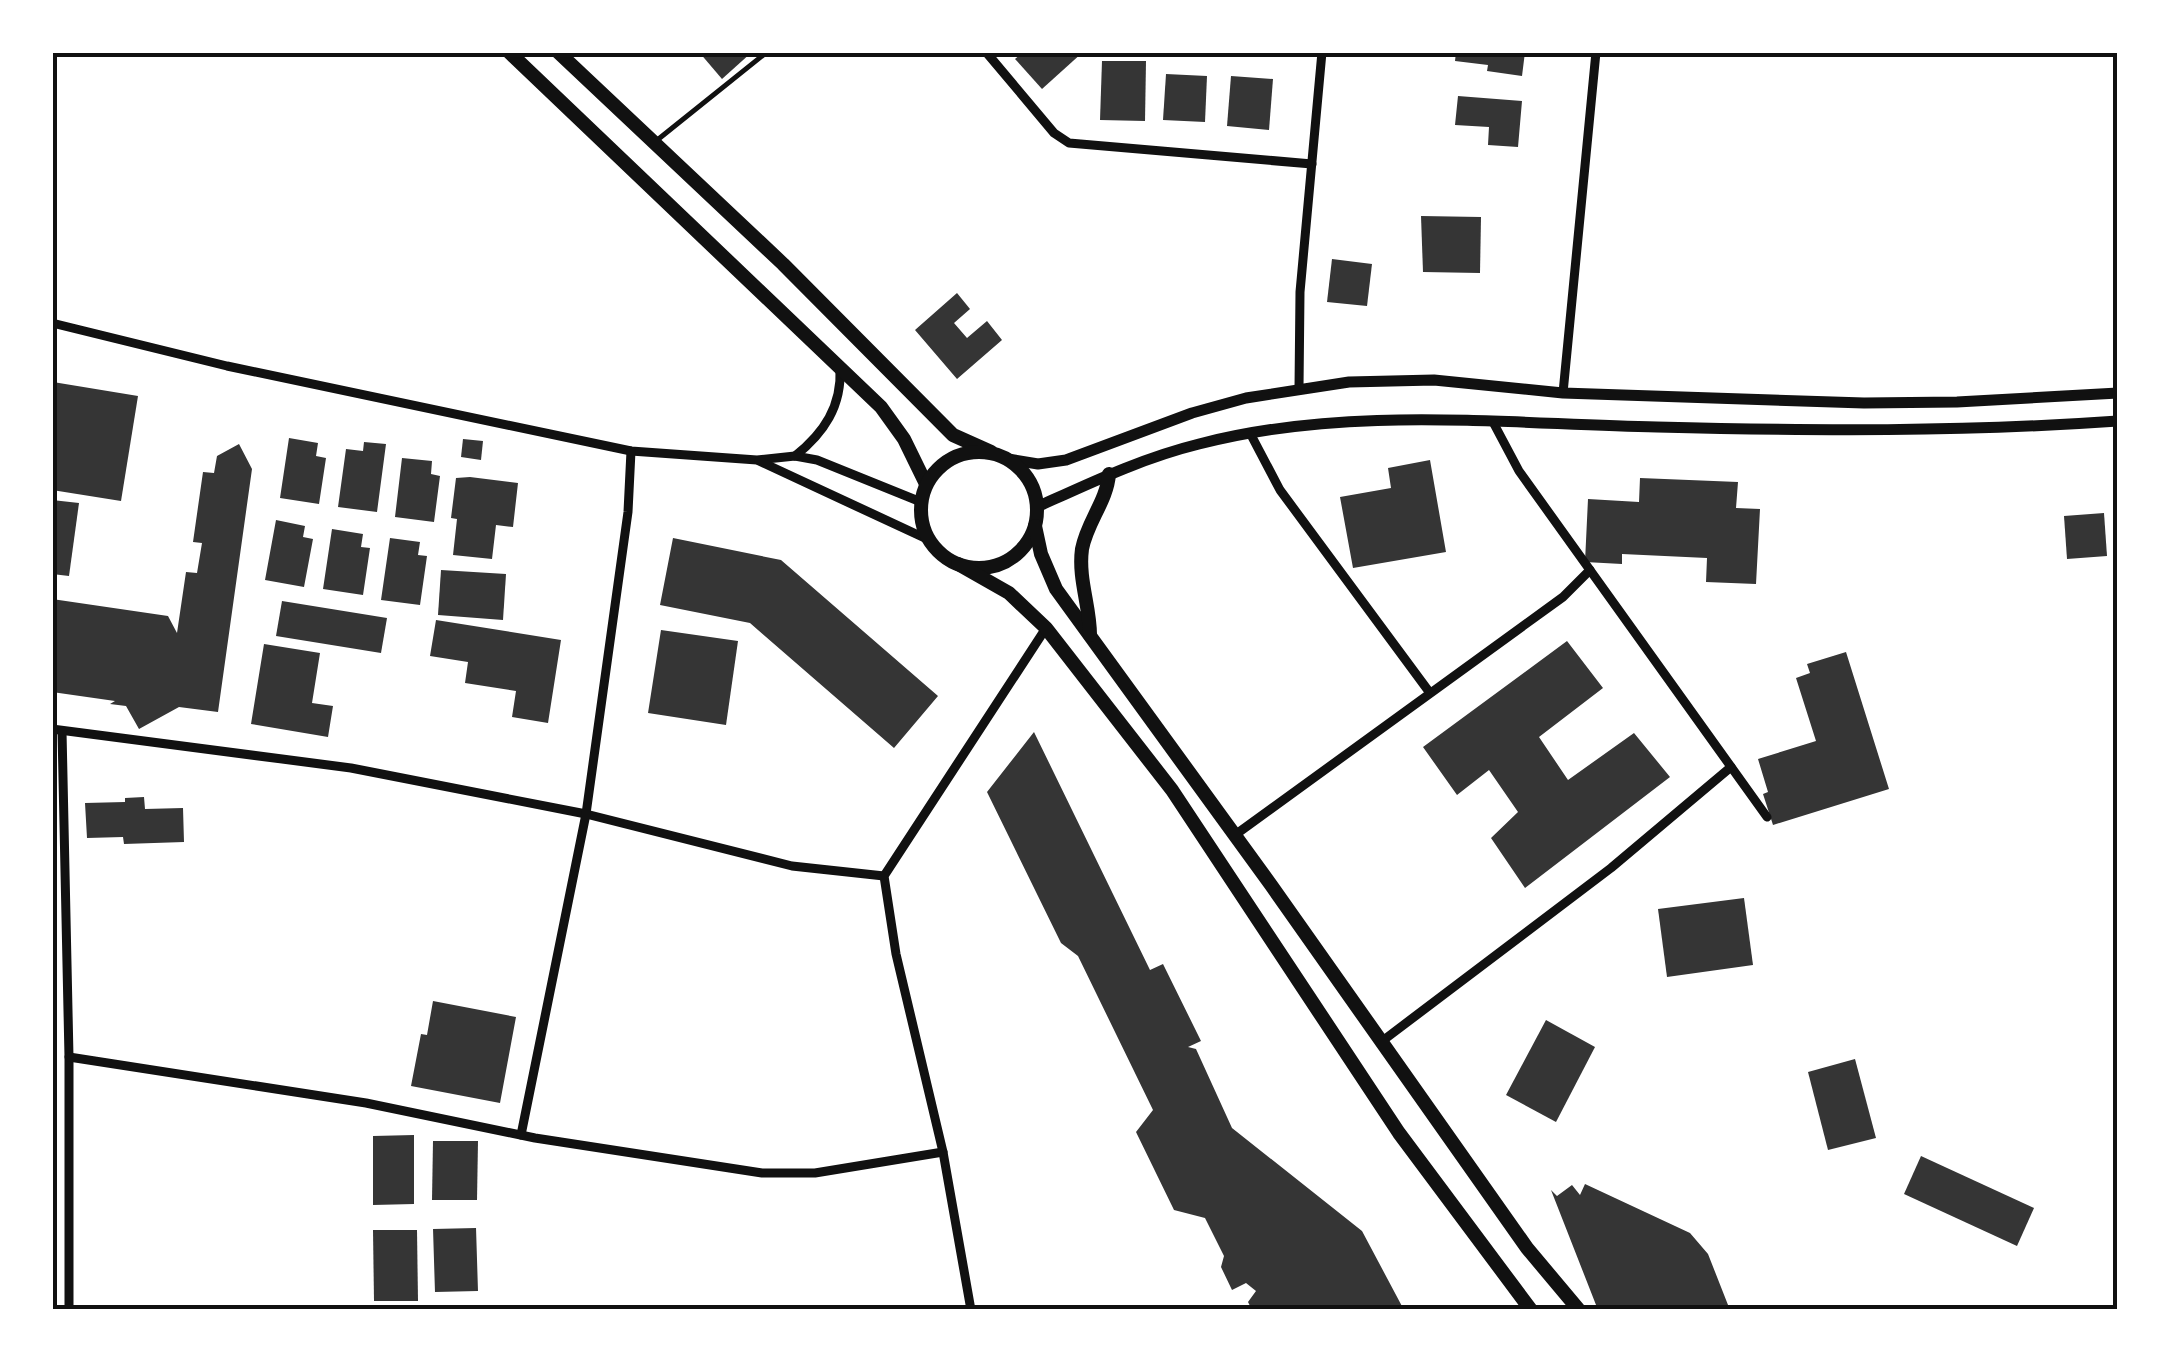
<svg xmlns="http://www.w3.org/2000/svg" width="2170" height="1362" font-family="'Libre Baskerville',serif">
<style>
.building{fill:#353535}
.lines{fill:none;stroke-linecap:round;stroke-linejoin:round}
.service{stroke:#111;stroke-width:5}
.minor{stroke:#111;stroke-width:9}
.tertiary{stroke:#111;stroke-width:11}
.primary{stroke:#111;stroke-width:14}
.neatline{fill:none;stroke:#111;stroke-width:4}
</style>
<rect width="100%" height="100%" fill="#fff"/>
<!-- building -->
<g class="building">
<path d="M699 52H752L722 79Z"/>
<path d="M1023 52H1083L1042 89 1015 59Z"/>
<path d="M1456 52H1525L1522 76 1487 71 1488 65 1455 61Z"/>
<path d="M1102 61H1146L1145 121 1100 120Z"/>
<path d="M1166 74 1207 76 1205 122 1163 120Z"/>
<path d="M1231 76 1273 79 1269 130 1227 126Z"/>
<path d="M1458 96 1522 101 1518 147 1488 145 1489 127 1455 125Z"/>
<path d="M1421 216 1481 217 1480 273 1423 272Z"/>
<path d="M1332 259 1372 264 1367 306 1327 302Z"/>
<path d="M957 293 970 309 954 323 967 338 987 321 1002 340 957 379 915 330Z"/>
<path d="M53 382 138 396 121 501 52 490Z"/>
<path d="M289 438 318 443 316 456 326 458 319 504 280 498Z"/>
<path d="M463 439 483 441 481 460 461 457Z"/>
<path d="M364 442 386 444 377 512 338 507 346 449 363 451Z"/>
<path d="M239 444 252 469 218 712 179 707 139 729 126 706 110 704 115 701 52 692V599L168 616 177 633 186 572 197 573 202 543 193 542 203 472 214 473 217 456Z"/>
<path d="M402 458 432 461 431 474 440 476 434 522 395 517Z"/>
<path d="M1430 460 1446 552 1353 568 1340 497 1391 488 1388 468Z"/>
<path d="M470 477 518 483 513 527 496 525 492 559 453 555 457 519 451 518 456 478Z"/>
<path d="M1640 478 1738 482 1736 508 1760 509 1756 584 1706 582 1707 558 1622 554V564L1585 562 1588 499 1639 502Z"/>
<path d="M52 500 79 503 69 576 52 574Z"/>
<path d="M2104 513 2107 556 2067 559 2064 516Z"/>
<path d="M276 520 305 526 303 537 313 539 304 587 265 580Z"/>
<path d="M332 529 363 534 361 547 370 548 363 595 323 589Z"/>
<path d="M390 538 420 542 418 555 427 556 420 605 381 600Z"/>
<path d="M673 538 781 560 938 696 894 748 750 623 660 605Z"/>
<path d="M441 570 506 574 503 620 438 615Z"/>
<path d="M282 601 387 618 381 653 276 636Z"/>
<path d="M436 620 561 640 548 723 512 717 516 691 465 683 468 662 430 656Z"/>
<path d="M661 630 738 641 726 725 648 713Z"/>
<path d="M1567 641 1603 688 1539 737 1568 780 1634 733 1670 777 1525 888 1491 838 1518 812 1489 770 1457 795 1423 747Z"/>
<path d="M264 644 320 653 312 703 333 706 328 737 251 724Z"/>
<path d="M1846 652 1889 789 1773 825 1763 794 1768 792 1758 759 1816 741 1796 678 1810 673 1807 664Z"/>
<path d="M1034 732 1150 970 1163 964 1201 1041 1188 1047 1196 1049 1232 1128 1362 1231 1404 1310H1252L1248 1302 1256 1291 1246 1283 1232 1290 1221 1267 1224 1256 1205 1218 1174 1210 1136 1132 1153 1110 1078 956 1061 943 987 792Z"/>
<path d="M144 797 145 809 183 808 184 842 124 844 123 837 87 838 85 803 125 802V798Z"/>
<path d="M1744 898 1753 965 1667 977 1658 909Z"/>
<path d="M433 1001 516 1017 500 1103 411 1086 421 1034 427 1035Z"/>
<path d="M1546 1020 1595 1047 1556 1122 1506 1095Z"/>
<path d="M1855 1059 1876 1138 1828 1150 1808 1072Z"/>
<path d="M414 1135V1204L373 1205V1136Z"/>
<path d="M433 1141H478L477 1200H432Z"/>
<path d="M1921 1156 2034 1208 2017 1246 1904 1194Z"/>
<path d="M1585 1184 1690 1233 1708 1254 1730 1310H1598L1551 1190 1557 1196 1572 1185 1580 1195Z"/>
<path d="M476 1228 478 1291 435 1292 433 1229Z"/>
<path d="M373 1230H417L418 1301H374Z"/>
</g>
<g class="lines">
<!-- service -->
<path class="service" d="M656 141 767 52"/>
<!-- minor -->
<g class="minor">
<path d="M986 52 1054 133 1069 143 1312 164"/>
<path d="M52 323 227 366 631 451 757 460 795 456 817 460 921 502"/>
<path d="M1299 388 1300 292 1322 52"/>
<path d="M1563 393 1596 52"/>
<path d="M1493 422 1519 471 1767 817"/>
<path d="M1250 433 1280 490 1430 693"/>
<path d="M795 456C824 433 842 406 840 368"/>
<path d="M759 461 929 540"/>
<path d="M52 729 351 768 586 814 792 866 884 876"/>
<path d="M62 731 69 1057V1310"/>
<path d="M1235 835 1563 597 1590 570"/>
<path d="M1381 1042 1611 868 1731 767"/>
<path d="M69 1057 366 1103 535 1138 762 1173H815L943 1152"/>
<path d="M521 1135 586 814 628 512 631 451"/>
<path d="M971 1310 943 1152 896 954 884 876 1046 628"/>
</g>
<!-- tertiary -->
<g class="tertiary">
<path d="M1008 459 1038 464 1066 460 1192 413 1246 398 1349 382 1434 380 1563 393 1864 403 1957 402 2118 393"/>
<path d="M1037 507C1090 483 1142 458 1199 444 1349 405 1504 424 1657 427 1812 431 1963 432 2118 421"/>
</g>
<!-- primary -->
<g class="primary">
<path d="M509 52 881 407 904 439 926 484"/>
<path d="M558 52 783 264 953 435 991 452"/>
<circle cx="979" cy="510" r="58"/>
<path d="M1035 526 1041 554 1056 589 1271 885 1527 1248 1579 1310"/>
<path d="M958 564 1009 593 1046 628 1172 790 1399 1133 1531 1310"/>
<path d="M1090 635C1090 606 1078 579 1082 549 1087 522 1107 501 1109 474"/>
</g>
</g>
<!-- border -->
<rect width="2170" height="1362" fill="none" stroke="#ffffff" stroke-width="110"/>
<rect x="55" y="55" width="2060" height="1252" class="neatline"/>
</svg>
